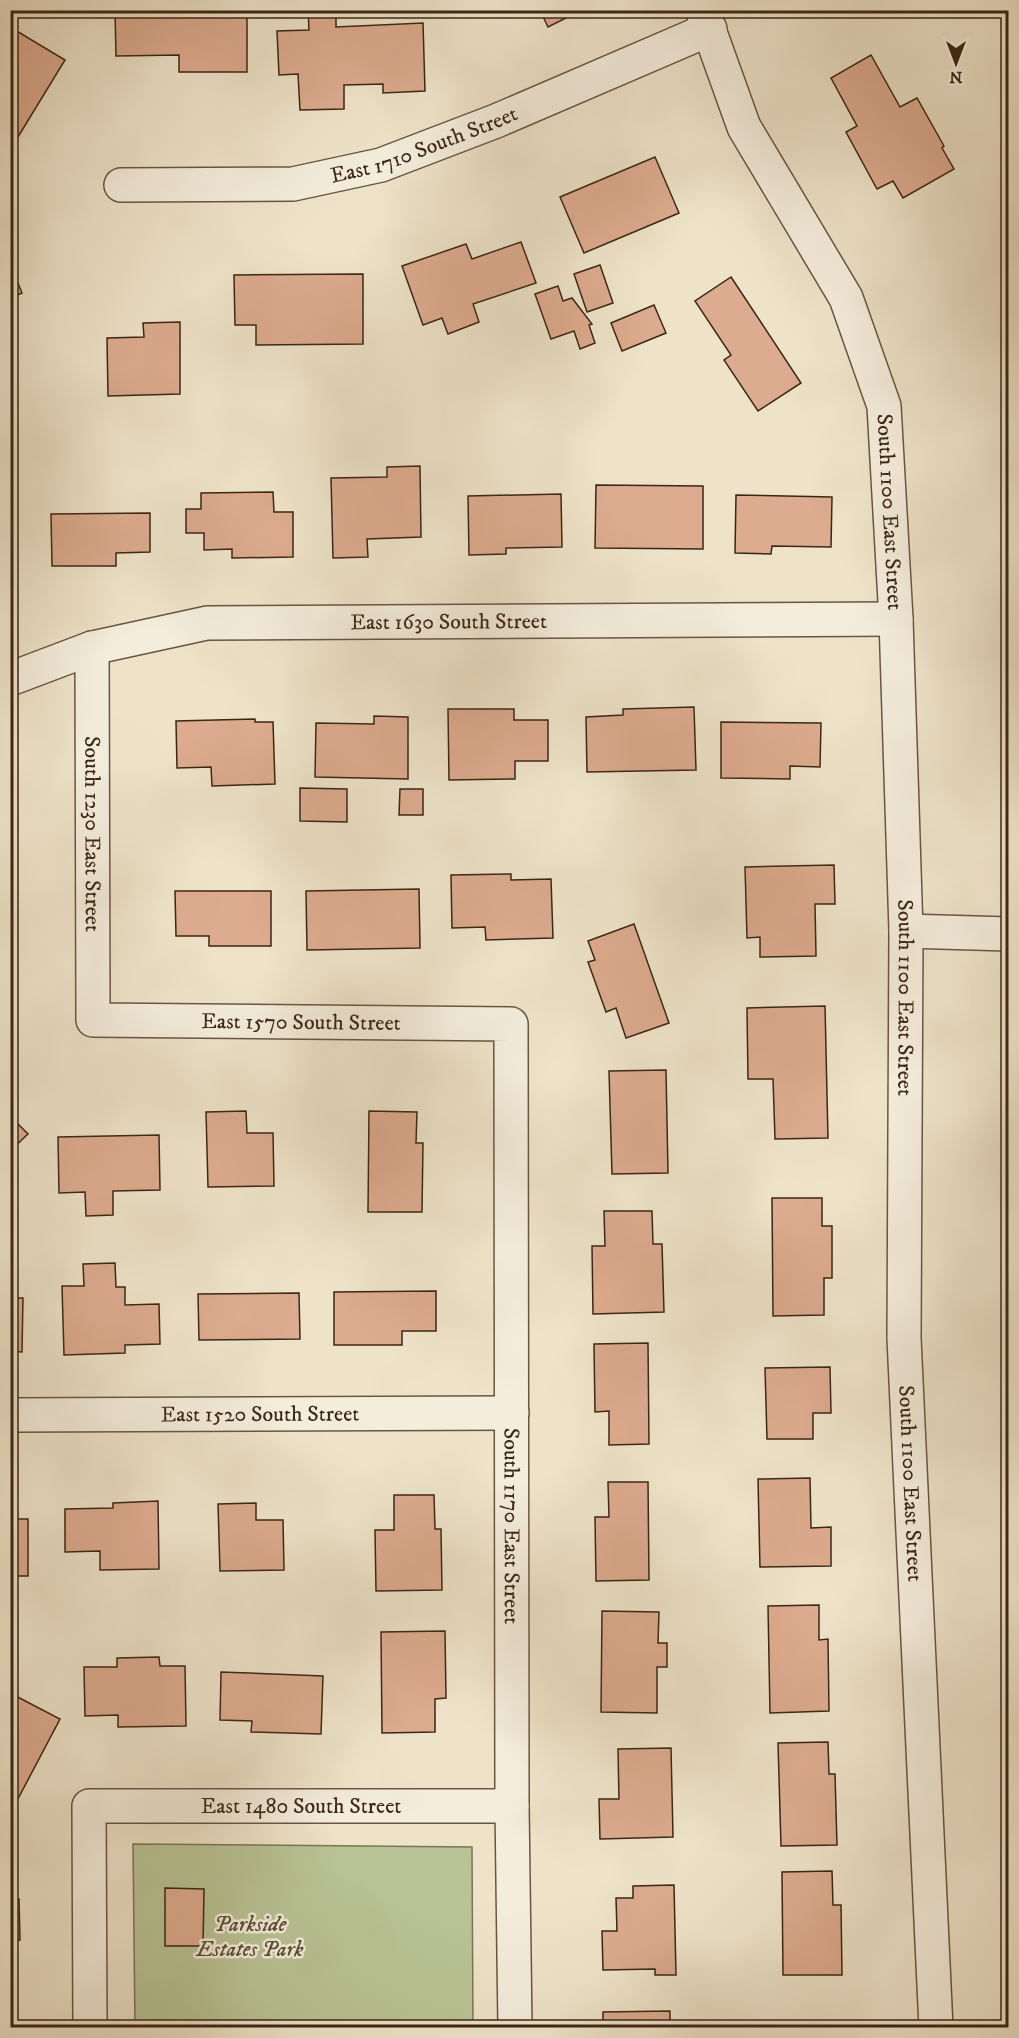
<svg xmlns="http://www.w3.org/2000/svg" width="1019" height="2038" font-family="'IM FELL DW Pica',serif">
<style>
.park{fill:#b9c496;stroke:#7a7656;stroke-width:1.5}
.building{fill:#ddab8f;stroke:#3b2715;stroke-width:1.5}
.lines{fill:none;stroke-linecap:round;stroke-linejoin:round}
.minor-casing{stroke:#685642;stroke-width:36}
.minor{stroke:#f4eddc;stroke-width:33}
.labels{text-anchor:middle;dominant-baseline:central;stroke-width:5;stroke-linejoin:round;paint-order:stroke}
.street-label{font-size:22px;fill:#3b2715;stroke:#f4eddc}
.park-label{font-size:22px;font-style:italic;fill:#5a4e35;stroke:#f4eddc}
</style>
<rect width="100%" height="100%" fill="#eee3c9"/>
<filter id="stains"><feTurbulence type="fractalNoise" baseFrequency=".00333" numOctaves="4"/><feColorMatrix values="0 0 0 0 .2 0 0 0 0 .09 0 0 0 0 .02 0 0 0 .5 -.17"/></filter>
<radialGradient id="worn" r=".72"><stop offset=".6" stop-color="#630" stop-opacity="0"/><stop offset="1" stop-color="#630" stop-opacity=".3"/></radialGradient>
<!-- park -->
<path class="park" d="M133 1844 472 1847 473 2027H135Z"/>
<!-- building -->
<g class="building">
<path d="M115 10H247V72H179V55L116 56Z"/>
<path d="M308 10H336V27L423 23 425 91 383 93V84L344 85V109L300 110 298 74 279 75 277 31 309 30Z"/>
<path d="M540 10H582L548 27Z"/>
<path d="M10 27 65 60 10 150Z"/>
<path d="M871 55 900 107 917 98 944 146 942 148 954 169 903 198 893 181 877 189 846 132 857 126 831 78Z"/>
<path d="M655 157 679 213 584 253 560 197Z"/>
<path d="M521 242 536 283 473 304 479 322 448 334 442 318 423 325 402 266 466 244 472 259Z"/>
<path d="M10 263 22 293 10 298Z"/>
<path d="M600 265 613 303 587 312 574 274Z"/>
<path d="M363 274V344L256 345V325H235L234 275Z"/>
<path d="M731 277 801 383 758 411 724 360 731 355 695 301Z"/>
<path d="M558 286 563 301 572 298 592 324 589 325 595 343 580 349 574 331 551 339 535 294Z"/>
<path d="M654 305 666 333 622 351 611 323Z"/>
<path d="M180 322V394L108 396 107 338 144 337 143 323Z"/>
<path d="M420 466 421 537 367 539 368 557 333 558 331 478 387 477V467Z"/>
<path d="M596 485 703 486V549L595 548Z"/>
<path d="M273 492 274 512H293V557L232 558V549L204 550V533H186V509H201V493Z"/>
<path d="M561 494 562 547 506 548V554L469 555 468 496Z"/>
<path d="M736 495 832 497 831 547 772 546 771 554 735 553Z"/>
<path d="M150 513V552L116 553V566H52L51 514Z"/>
<rect x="10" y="566" width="6" height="39"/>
<path d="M1004 645H1008V683H1005Z"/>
<path d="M694 707 696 770 587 772 586 717 623 715V709Z"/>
<path d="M448 709H514V720H548V761H515V779L449 780Z"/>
<path d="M374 716 408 717V779L315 777 316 723 374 724Z"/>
<path d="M255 719V722H273L275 784 212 786 211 767 177 768 176 721Z"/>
<path d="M721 722 821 723 820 767 790 766V779L721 778Z"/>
<path d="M1006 758H1008V828H1004Z"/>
<path d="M300 788 347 789V822L300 821Z"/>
<path d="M400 789H423V815H399Z"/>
<rect x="10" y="824" width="2" height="57"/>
<path d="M834 865 835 904H815L816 956 760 957V937L747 938 745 867Z"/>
<path d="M511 874V880L551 879 553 938 486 940 485 927 452 928 451 875Z"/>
<path d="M419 889 420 948 307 950 306 891Z"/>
<path d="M175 891H271V946H209V936H176Z"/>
<path d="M634 924 669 1023 626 1038 616 1008 606 1012 588 962 595 960 588 941Z"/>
<path d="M10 947H13L15 1015H10Z"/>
<path d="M825 1006 828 1138 775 1139 773 1079H748L747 1008Z"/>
<path d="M1007 1064H1008L1007 1121Z"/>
<path d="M666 1070 668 1173 612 1174 609 1071Z"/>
<path d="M246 1111 247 1133H273L274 1186 208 1187 206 1112Z"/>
<path d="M369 1111 417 1112 416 1143H423L422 1212H368Z"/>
<path d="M10 1116 28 1134 10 1151Z"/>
<path d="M159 1135 160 1190 113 1191V1215L86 1216 85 1192 59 1193 58 1137Z"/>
<rect x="1004" y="1166" width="4" height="36"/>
<path d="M772 1198H822V1226H832V1278H824V1315L773 1316Z"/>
<path d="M604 1211H652L653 1244H662L664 1312 593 1314 592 1246H605Z"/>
<path d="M115 1263 116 1287H125V1305L159 1304 160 1344 125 1345V1353L64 1355 62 1286H84L83 1264Z"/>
<path d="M436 1291V1331H402V1345H334V1292Z"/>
<path d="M299 1293 300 1339 199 1340 198 1294Z"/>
<path d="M10 1298H23L22 1352 10 1351Z"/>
<path d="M648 1343 649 1444 609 1445V1411L595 1412 594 1344Z"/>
<path d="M830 1367 831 1413H813V1439H767L765 1368Z"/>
<path d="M810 1478 811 1528 831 1527V1566L760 1567 758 1479Z"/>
<path d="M608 1482H648L649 1580 596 1581 595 1517H609Z"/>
<path d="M394 1495H434L435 1529H441L442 1590 376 1591 375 1530H394Z"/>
<path d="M158 1501 159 1569 100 1570V1551L65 1552V1509L113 1508V1503Z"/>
<path d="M256 1503V1520H283L284 1570 220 1571 218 1504Z"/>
<rect x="10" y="1519" width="18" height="57"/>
<path d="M819 1605V1640L828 1639 829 1711 770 1713 768 1606Z"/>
<path d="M602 1611 659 1612 658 1643H667V1667H657V1713L601 1712Z"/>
<path d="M445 1631 446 1698 435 1699V1732L382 1733 381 1632Z"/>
<path d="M159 1657 160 1666H185L186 1726 118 1727V1715L85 1716 84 1667H117V1658Z"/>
<path d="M221 1672 323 1676 321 1734 251 1732 252 1721 220 1720Z"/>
<path d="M10 1693 60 1719 10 1814Z"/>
<path d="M828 1742 829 1774H835L837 1845 781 1846 778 1743Z"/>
<path d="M671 1748 673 1837 600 1839 599 1799H619L618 1749Z"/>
<path d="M832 1871 833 1905H841L842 1975H783L782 1872Z"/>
<path d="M674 1885 676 1975H655V1969L603 1970 602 1931H617L616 1898H633V1886Z"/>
<path d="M165 1888 204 1889 203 1946H165Z"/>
<path d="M10 1899H19L20 1940H10Z"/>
<path d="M10 2005H16L17 2028H10Z"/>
<path d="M670 2011V2028H603V2012Z"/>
<path d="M777 2022 836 2023V2028H777Z"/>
</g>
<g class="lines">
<defs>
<g id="minor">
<path id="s1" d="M702 10 744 127 846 298 884 406 896 619 906 931 904 1338 936 2028"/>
<path id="s2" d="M121 185 293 184 381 165 496 121 710 29"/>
<path id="s3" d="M92 648 93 1020 511 1024 512 1806 515 2028"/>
<path id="s4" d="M10 679 92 648 207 623 896 619"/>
<path d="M906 931 1008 934"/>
<path id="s5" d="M10 1415 512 1413"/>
<path id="s6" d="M90 2028 89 1806H512"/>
</g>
</defs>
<!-- minor casing -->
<use href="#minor" class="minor-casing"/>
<!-- minor -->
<use href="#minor" class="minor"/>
</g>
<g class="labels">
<!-- street labels -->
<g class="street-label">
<text stroke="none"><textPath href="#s2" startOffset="309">East 1710 South Street</textPath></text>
<text stroke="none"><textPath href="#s1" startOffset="544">South 1100 East Street</textPath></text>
<text stroke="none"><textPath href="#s4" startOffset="447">East 1630 South Street</textPath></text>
<text stroke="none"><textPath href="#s3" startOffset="186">South 1230 East Street</textPath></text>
<text stroke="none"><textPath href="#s1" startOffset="1030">South 1100 East Street</textPath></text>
<text stroke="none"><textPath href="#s3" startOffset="580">East 1570 South Street</textPath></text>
<text stroke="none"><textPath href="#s5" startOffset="250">East 1520 South Street</textPath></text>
<text stroke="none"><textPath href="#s1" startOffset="1516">South 1100 East Street</textPath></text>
<text stroke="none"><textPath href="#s3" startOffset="1292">South 1170 East Street</textPath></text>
<text stroke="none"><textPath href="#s6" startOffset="434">East 1480 South Street</textPath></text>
</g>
<!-- park labels -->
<g class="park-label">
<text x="250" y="1924">Parkside<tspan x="250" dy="25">Estates Park</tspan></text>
</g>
</g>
<!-- margin -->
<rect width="1019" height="2038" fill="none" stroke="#eee3c9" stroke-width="36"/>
<rect x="12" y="12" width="995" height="2014" fill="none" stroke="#3b2715" stroke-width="3"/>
<rect x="18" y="18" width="983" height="2002" fill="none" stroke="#3b2715" stroke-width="1.5"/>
<!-- north arrow -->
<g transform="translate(956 63) rotate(180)" stroke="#f4eddc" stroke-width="4.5" paint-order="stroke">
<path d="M0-4.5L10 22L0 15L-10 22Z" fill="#3b2715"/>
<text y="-9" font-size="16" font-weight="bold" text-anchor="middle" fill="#3b2715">N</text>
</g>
<rect width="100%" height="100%" filter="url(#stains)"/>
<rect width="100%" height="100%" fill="url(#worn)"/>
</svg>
